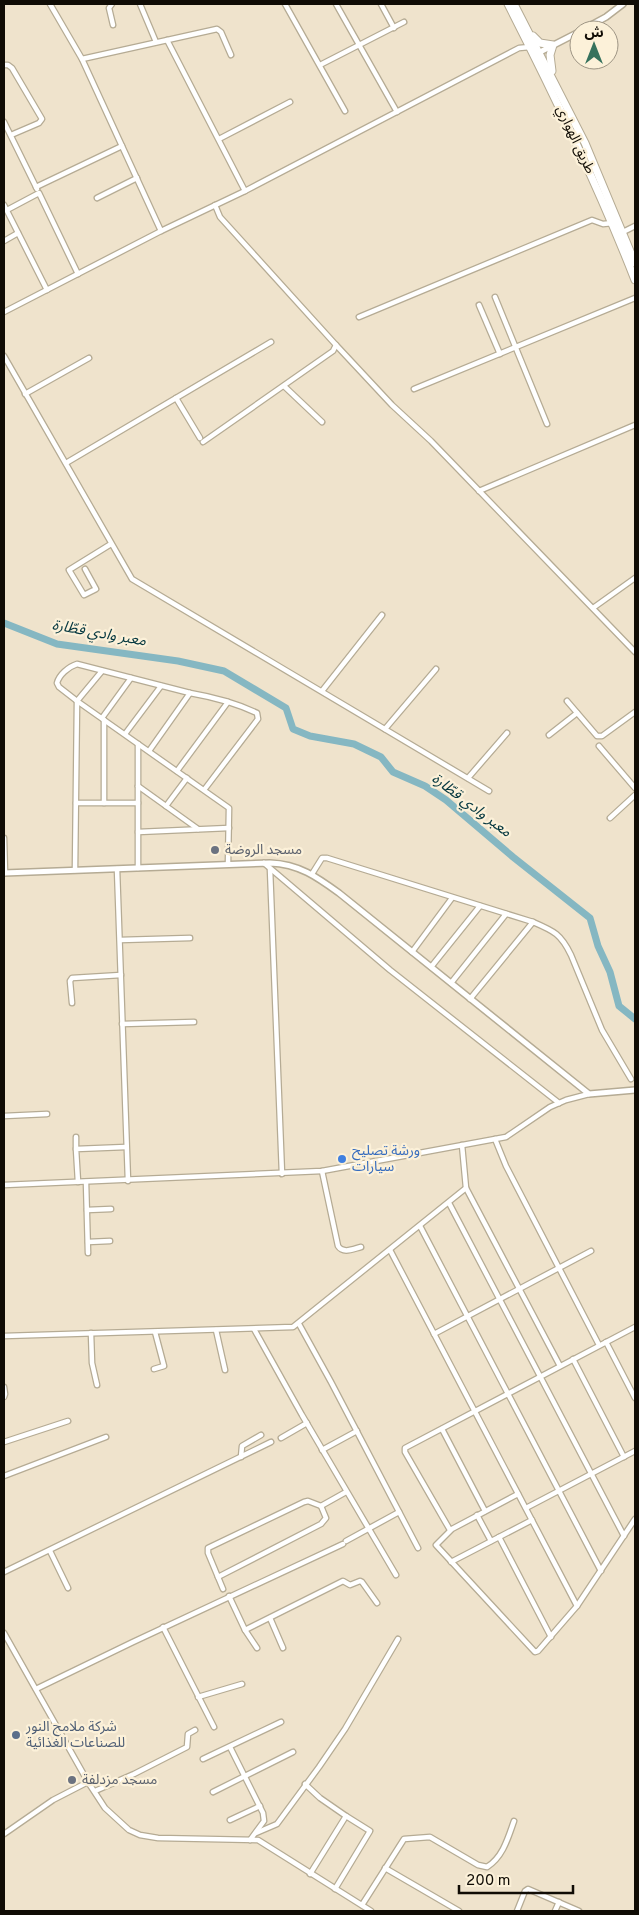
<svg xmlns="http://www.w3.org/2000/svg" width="639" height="1915" font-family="Overpass,'Noto Sans Arabic',sans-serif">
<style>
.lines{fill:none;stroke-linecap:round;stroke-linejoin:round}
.river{stroke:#85b7c2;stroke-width:7}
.minor-casing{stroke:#b5ab94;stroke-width:7}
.tertiary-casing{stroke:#b5ab94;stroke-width:8}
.trunk-casing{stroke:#b5ab94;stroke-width:9}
.minor{stroke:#fff;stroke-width:4.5}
.tertiary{stroke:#fff;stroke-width:5}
.trunk{stroke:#fff;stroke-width:7}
.worship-dot{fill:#6b7280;stroke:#fcf1d9;stroke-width:2}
.shop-dot{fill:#3f7fe0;stroke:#fcf1d9;stroke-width:2}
.service-dot{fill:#5c6f8a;stroke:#fcf1d9;stroke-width:2}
.labels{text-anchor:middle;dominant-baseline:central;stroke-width:4.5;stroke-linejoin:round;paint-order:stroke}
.street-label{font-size:14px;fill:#100c05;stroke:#fcf1d9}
.worship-label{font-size:14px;fill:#5b616d;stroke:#fcf1d9;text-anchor:start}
.shop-label{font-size:14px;fill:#366cbe;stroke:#fcf1d9;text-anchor:start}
.service-label{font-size:14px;fill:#4e5e75;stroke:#fcf1d9;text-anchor:start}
.water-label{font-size:15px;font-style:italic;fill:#063840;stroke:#fcf1d9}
</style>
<rect width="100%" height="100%" fill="#efe3cc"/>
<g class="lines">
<!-- river -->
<path class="river" d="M4 623 57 644 178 661 224 671 286 708 293 729 310 736 354 744 381 757 393 772 425 786 446 800 513 857 590 918 598 946 610 972 619 1006 635 1019"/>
<defs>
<g id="minor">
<path d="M50 4 82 59 161 231"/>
<path d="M112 4 109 8 113 25"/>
<path d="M140 4 156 42"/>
<path d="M285 4 345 111"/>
<path d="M336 4 397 112"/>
<path d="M381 4 394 28"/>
<path d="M167 40 245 191"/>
<path d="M82 59 217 29 221 32 231 55"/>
<path d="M4 65H8L12 68 42 119 39 123 11 135"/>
<path d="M320 65 404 22"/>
<path d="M4 122 37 189"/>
<path d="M219 139 290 102"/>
<path d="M36 187 122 146"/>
<path d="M97 198 137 178"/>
<path d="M4 205 47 290"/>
<path d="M7 210 39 193 78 274"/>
<path d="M623 232 635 226"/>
<path d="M4 241 18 233"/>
<path d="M495 297 547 424"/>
<path d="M479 305 500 354"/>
<path d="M4 312 161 231 245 191 519 48 530 47"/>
<path d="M359 317 592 220 603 224 613 223"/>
<path d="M336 345 392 405 431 441 635 652"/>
<path d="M4 356 132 579 489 791"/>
<path d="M284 386 322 422"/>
<path d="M414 389 635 298"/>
<path d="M25 394 89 358"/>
<path d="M176 398 200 438"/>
<path d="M203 442 333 351 336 345 220 217 215 205"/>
<path d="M66 463 271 342"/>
<path d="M479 491 635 425"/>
<path d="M85 569 96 589 84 595 69 570 111 544"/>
<path d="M593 608 635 578"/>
<path d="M322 691 382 615"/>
<path d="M567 701 597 736H602L635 712"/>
<path d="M102 718 131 678"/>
<path d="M385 729 436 669"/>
<path d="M125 734 161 686"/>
<path d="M549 735 577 713"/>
<path d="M599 746 635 788"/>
<path d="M149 751 190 693"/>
<path d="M177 771 228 702"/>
<path d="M468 778 507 733"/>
<path d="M138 786 198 829"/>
<path d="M204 790 258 719 257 713C236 703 213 697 190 693L77 664C68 667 59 675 57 683L59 687 77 701 229 808 228 864"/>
<path d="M76 803H138"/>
<path d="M104 803V720"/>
<path d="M166 806 187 778"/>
<path d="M610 818 635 795"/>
<path d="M138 832 229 828"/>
<path d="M4 838 5 873"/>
<path d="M264 863 390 970 559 1103"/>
<path d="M138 868V744"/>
<path d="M117 869 128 1181"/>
<path d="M270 869 282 1174"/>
<path d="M75 870 77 701 102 671"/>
<path d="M312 874 322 858H327L533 922C554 931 561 934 571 955L602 1030 631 1079"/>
<path d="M120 940 190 938"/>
<path d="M412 952 452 898"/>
<path d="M431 967 480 906"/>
<path d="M451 983 506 914"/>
<path d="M470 999 533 922"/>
<path d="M72 1003 70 981 72 978 121 975"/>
<path d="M122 1024 194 1022"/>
<path d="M4 1116 47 1114"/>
<path d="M76 1137V1149"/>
<path d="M495 1139 506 1166 599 1345"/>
<path d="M322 1171 338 1246C343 1254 353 1249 361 1247"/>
<path d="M78 1182 76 1149 126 1147"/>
<path d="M86 1182 88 1253"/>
<path d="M4 1185 322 1171 506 1137 550 1107 566 1100 589 1094"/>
<path d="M466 1188 560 1366"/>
<path d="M449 1203 624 1536"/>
<path d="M87 1210 111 1209"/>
<path d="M420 1226 601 1571"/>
<path d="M88 1242 110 1241"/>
<path d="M390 1250 577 1606"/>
<path d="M299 1324 331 1382 418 1548"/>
<path d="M254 1329 302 1415 396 1575"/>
<path d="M216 1330 225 1370"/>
<path d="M91 1333 92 1363 97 1385"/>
<path d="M434 1334 591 1251"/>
<path d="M4 1336 293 1327 466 1188 462 1145"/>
<path d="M606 1342 635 1398"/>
<path d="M573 1359 624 1457"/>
<path d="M154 1369 164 1366 155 1332"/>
<path d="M4 1387 5 1394 4 1397"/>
<path d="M442 1429 485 1511"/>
<path d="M281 1438 307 1423"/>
<path d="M4 1442 68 1421"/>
<path d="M322 1450 357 1431"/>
<path d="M241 1457 242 1446 261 1435"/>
<path d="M4 1476 106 1437"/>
<path d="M518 1494 452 1529 436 1545 535 1652 538 1651 577 1606 635 1519"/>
<path d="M526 1508 635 1451"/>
<path d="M477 1515 491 1541"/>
<path d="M450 1530 405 1452V1448L635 1327"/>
<path d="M499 1537 551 1637"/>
<path d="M346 1541 399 1512"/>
<path d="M50 1551 68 1588"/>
<path d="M451 1562 532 1520"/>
<path d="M4 1572 271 1442"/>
<path d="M218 1577 321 1524 326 1518 321 1506"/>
<path d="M223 1589 208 1553V1548L304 1502 308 1501 321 1506 346 1492"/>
<path d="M229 1596 245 1630 257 1648"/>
<path d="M270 1618 283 1648"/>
<path d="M163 1627 214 1727"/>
<path d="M245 1630 343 1581 350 1585 360 1581 362 1582 377 1603"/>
<path d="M4 1633 88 1782 105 1808 129 1830 140 1835 158 1838 258 1840 371 1911"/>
<path d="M36 1689 133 1642 343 1544"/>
<path d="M198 1697 242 1684"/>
<path d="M230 1747 263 1813 264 1821 250 1840"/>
<path d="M203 1759 281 1722"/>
<path d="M305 1784 320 1798 346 1816 310 1874"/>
<path d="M95 1791 134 1774 187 1747 188 1734 195 1730"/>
<path d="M213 1792 293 1752"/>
<path d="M230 1820 260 1806"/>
<path d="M256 1833 277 1824 319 1767 345 1729 398 1639"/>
<path d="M4 1834 53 1800 88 1782"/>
<path d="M385 1868 459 1911"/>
<path d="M335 1889 370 1831 346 1816"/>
<path d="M362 1905 404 1839 430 1837 478 1865 487 1867C503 1857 508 1838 514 1821"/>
<path d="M517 1911 525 1891 528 1889 579 1911"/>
<path d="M555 1911 559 1902"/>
</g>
<g id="tertiary">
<path d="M582 30 606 17 623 4"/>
<path d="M540 52 579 32"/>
<path d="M4 873 270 863C299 864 317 877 339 893L589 1094 635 1090"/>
</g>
<g id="trunk">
<path d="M508 4C554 94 598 185 635 280"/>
<path d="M514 4 585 143 635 263"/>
<path d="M533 36 540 43 553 45 550 55 552 71"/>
</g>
</defs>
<!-- minor casing -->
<use href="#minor" class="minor-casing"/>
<!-- tertiary casing -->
<use href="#tertiary" class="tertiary-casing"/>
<!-- trunk casing -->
<use href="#trunk" class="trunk-casing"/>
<!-- minor -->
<use href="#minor" class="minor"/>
<!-- tertiary -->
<use href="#tertiary" class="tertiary"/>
<!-- trunk -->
<use href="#trunk" class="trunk"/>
</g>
<!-- markers -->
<g class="worship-dot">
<circle cx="215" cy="850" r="5"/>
<circle cx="72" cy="1780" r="5"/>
</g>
<circle class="shop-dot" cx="342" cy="1159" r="5"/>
<circle class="service-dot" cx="16" cy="1735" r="5"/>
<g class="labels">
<!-- street labels -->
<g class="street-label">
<text transform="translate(575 140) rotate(65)">طريق الهواري</text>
</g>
<!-- worship labels -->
<g class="worship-label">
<text x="225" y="850">مسجد الروضة</text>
<text x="82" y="1780">مسجد مزدلفة</text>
</g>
<!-- shop labels -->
<g class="shop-label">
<text x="352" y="1151">ورشة تصليح<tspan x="352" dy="16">سيارات</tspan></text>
</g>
<!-- service labels -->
<g class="service-label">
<text x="26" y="1727">شركة ملامح النور<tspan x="26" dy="16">للصناعات الغذائية</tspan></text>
</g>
<!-- water labels -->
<g class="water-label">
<text transform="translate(99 634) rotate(10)">معبر وادي قطّارة</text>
<text transform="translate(471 806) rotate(37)">معبر وادي قطّارة</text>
</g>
</g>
<!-- border -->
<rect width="639" height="1915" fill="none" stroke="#100c05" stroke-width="10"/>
<!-- north arrow -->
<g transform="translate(594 45)"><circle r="24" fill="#fcf1d9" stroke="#9e9584"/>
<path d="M0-4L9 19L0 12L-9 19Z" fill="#36725d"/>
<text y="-8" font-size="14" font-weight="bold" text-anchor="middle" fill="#100c05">ش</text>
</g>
<!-- scale -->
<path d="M459 1885v8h114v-8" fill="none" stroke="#100c05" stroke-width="2.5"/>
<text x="466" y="1885" font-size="15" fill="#100c05" stroke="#fcf1d9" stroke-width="4" paint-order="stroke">200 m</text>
</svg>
